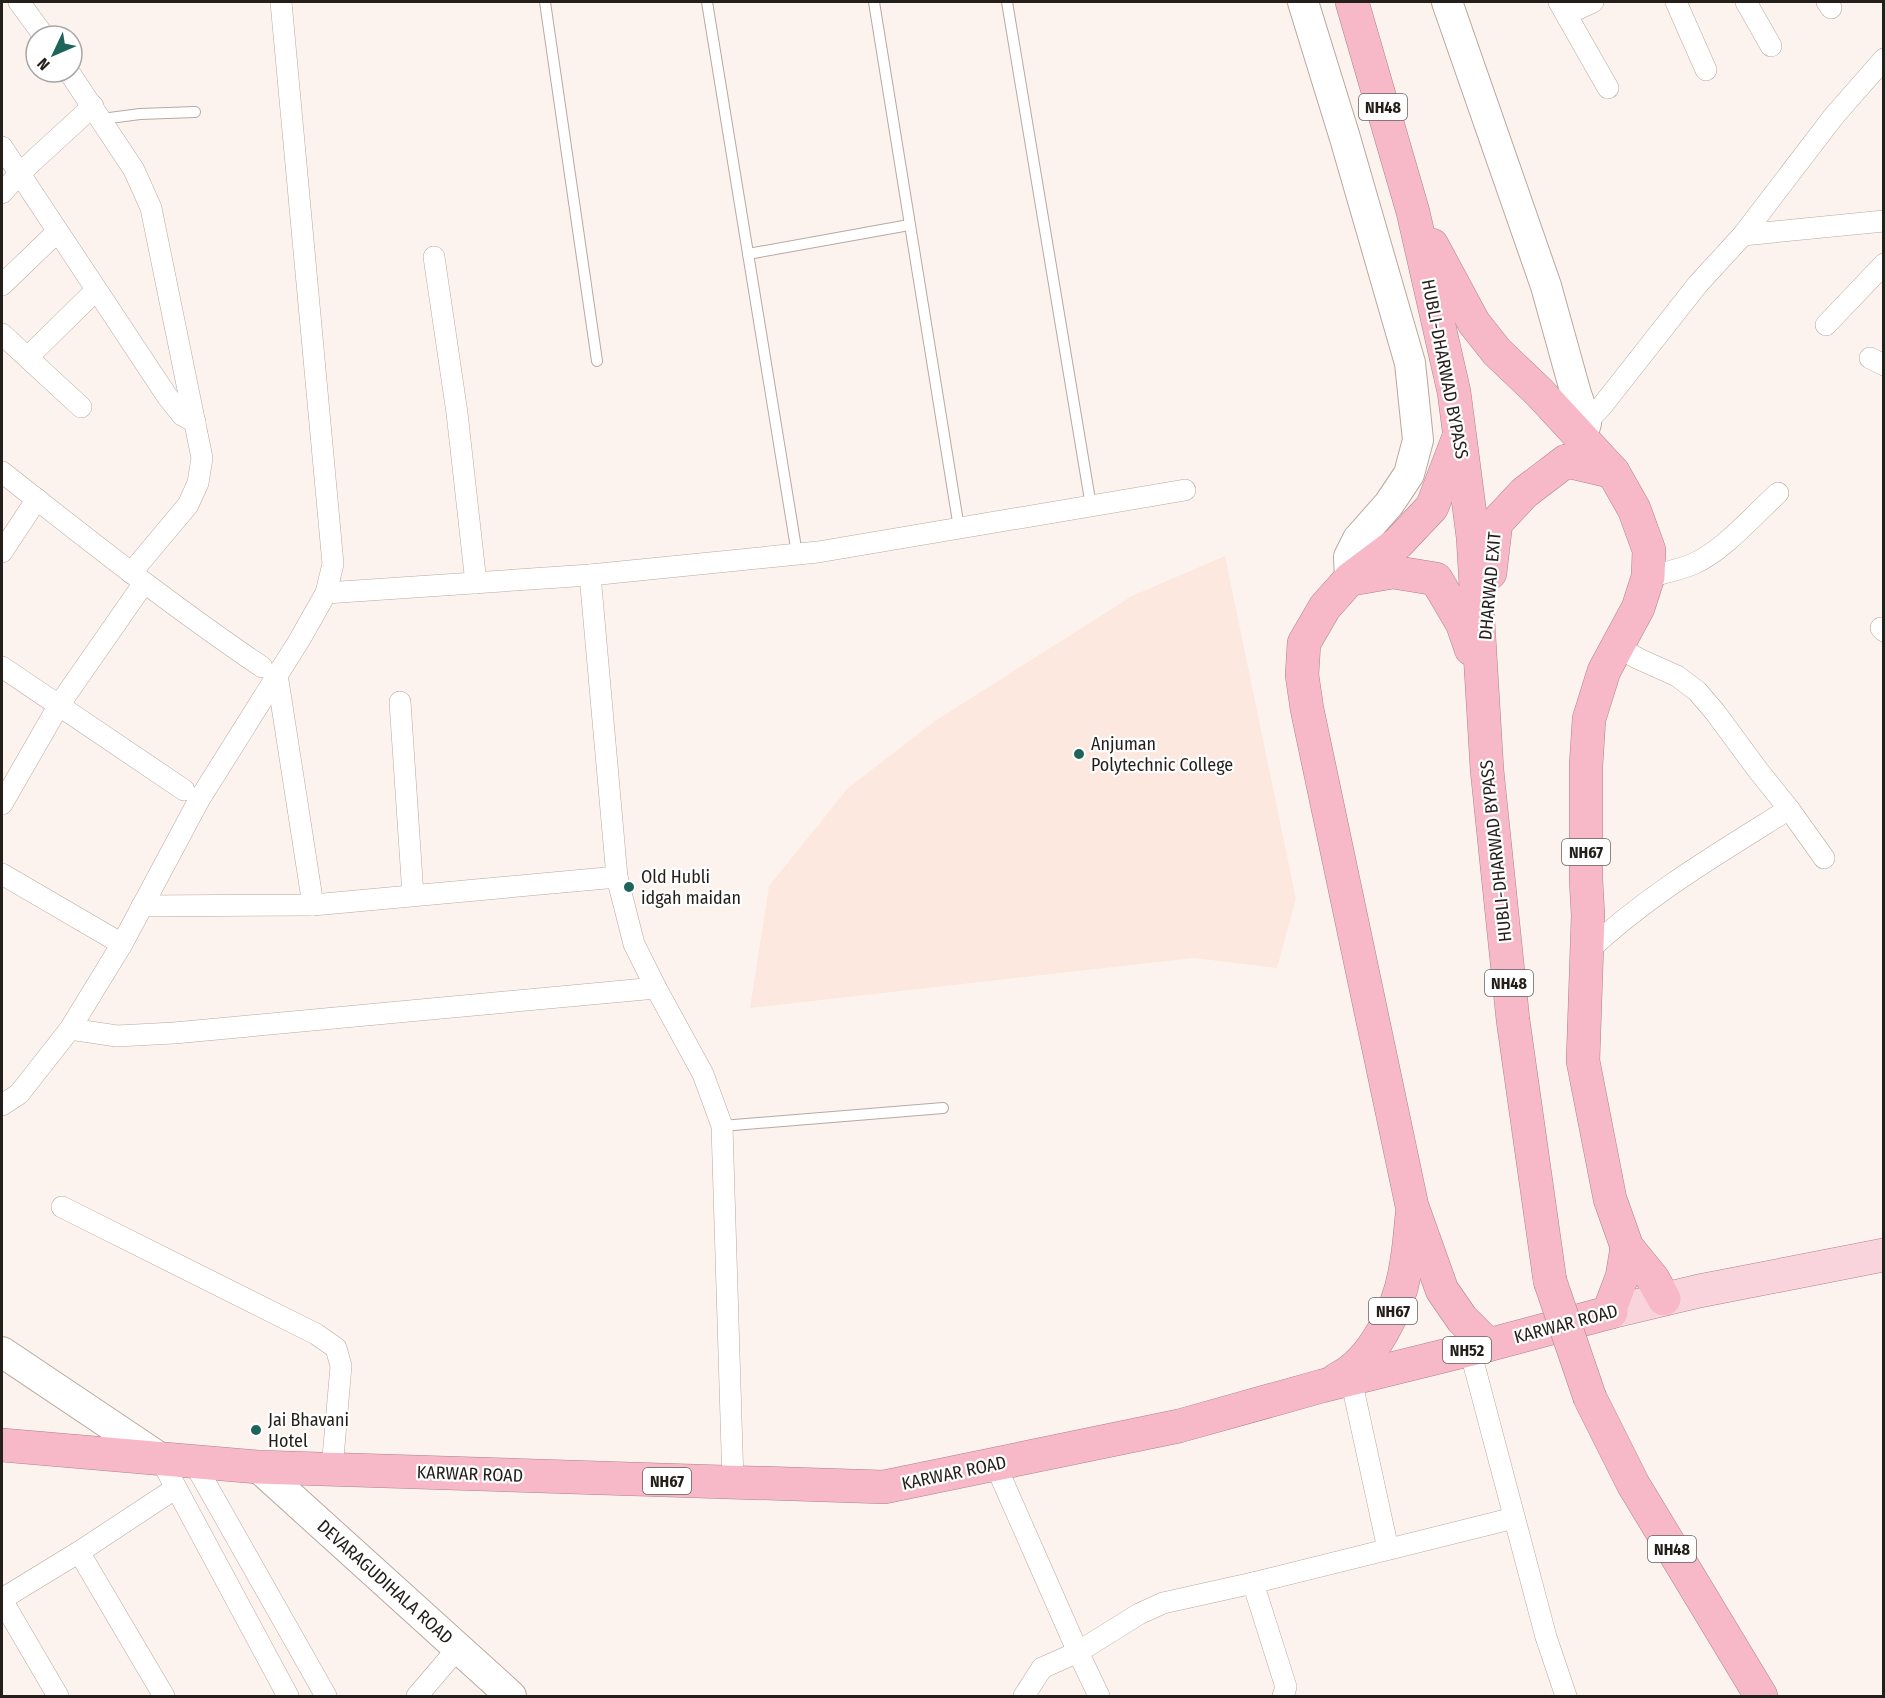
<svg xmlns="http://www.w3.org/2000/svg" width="1885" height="1698" font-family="'Fira Sans Condensed',sans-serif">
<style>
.built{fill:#fce8de}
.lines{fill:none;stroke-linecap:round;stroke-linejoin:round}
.lane-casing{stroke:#b8a8a0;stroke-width:12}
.street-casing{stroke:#b8a8a0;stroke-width:22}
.secondary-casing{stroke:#b8a8a0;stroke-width:32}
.primary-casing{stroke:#ae828b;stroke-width:34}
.highway-casing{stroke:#ae828b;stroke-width:34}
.lane{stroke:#fff;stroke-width:10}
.street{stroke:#fff;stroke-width:21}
.secondary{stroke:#fff;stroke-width:30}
.primary{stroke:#fad4dd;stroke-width:33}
.highway{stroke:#f7b8c7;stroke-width:33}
.highway-bridge-casing{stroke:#ae828b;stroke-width:34;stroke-linecap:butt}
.highway-bridge{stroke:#f7b8c7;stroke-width:33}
.poi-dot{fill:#1d655a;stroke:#fff;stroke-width:2}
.labels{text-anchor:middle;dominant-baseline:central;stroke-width:4.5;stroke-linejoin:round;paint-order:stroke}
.shield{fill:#fff;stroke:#666260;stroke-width:1.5}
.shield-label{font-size:16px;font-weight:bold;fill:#251f1c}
.street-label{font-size:18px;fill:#251f1c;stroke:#fff}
.poi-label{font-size:18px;fill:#251f1c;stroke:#fff;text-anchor:start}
</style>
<rect width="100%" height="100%" fill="#fdf3ee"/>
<!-- built -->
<path class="built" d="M1225 556 1296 899 1277 968 1194 958 750 1008 769 886 848 788 935 721 1132 596Z"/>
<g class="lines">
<defs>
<g id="lane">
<path d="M545 2 597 361"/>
<path d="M707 2 797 554"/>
<path d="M874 2 959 528"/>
<path d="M1007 2 1091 506"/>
<path d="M102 119 140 114 195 112"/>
<path d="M748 254 909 225"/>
<path d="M722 1126 943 1108"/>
</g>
<g id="street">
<path d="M19 2 44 36"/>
<path d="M1559 2 1608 88"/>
<path d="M1676 2 1706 70"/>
<path d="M1746 2 1771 46"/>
<path d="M1827 2 1831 8"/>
<path d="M1567 14 1593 2"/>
<path d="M69 72 134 170 151 208 202 458 198 483 188 505 131 573"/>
<path d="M2 147 167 396 182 415 195 422"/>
<path d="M2 193 19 174 93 106"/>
<path d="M1743 235 1884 221"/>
<path d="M434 257 457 413 476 583"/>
<path d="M2 285 57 232"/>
<path d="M1826 325 1884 264"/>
<path d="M2 334 81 407"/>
<path d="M28 357 96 290"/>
<path d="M1870 358 1884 365"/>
<path d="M1586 423 1602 406 1698 284 1743 235 1834 116 1884 59"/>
<path d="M2 472C87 539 172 606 262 667"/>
<path d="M2 552 37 499"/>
<path d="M590 575 617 877 634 944 656 988 703 1074 722 1126 733 1483"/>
<path d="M1648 577C1663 573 1679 570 1693 564 1722 552 1755 514 1778 493"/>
<path d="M326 593 590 575 818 552 1185 490"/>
<path d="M1881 628 1884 631"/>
<path d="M1617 647 1639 659 1677 676 1697 691 1715 712 1757 769 1789 809 1824 858"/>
<path d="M2 667 184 790"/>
<path d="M277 674 313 905"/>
<path d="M400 702 413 895"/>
<path d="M2 804 59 705 144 583"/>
<path d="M2 874 122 944"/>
<path d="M142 906 313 905 617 877"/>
<path d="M1587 952C1647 895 1719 853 1789 809"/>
<path d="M70 1029 117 1036 174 1033 656 988"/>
<path d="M2 1105 19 1094 70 1029 122 944 199 800 300 639 326 593 333 564 281 2"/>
<path d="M62 1207 316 1334 336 1348 341 1366 332 1469"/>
<path d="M1470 1350 1546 1637 1566 1696"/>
<path d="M1351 1379 1388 1549"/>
<path d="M160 1458 288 1696"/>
<path d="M193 1461 326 1696"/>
<path d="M995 1464 1078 1652 1042 1668 1024 1696"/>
<path d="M79 1552 164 1696"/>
<path d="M1253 1583 1286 1687 1283 1696"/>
<path d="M2 1599 79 1552 176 1488"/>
<path d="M2 1600 58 1696"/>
<path d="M417 1696 458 1648"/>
<path d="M1099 1696 1078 1652 1139 1614 1163 1603 1253 1583 1514 1518"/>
</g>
<g id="secondary">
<path d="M1303 2 1345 138 1410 363 1418 440 1409 474 1389 504 1358 539 1349 557 1350 579"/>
<path d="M1447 2 1546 286 1576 394 1586 423 1582 436"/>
<path d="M2 1352 160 1458"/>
<path d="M258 1467 511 1696"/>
</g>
<path id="primary" d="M1611 1312 1699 1291 1884 1255"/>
<g id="highway">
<path d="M1352 2 1413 212 1454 392 1473 537 1487 770 1513 1020 1550 1281"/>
<path d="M1432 245 1474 323 1497 352 1539 392 1613 472 1634 509 1649 550 1648 577 1638 608 1604 671 1589 719 1586 766V880L1588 915 1583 1061 1610 1199 1627 1247 1653 1279 1664 1299"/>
<path d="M1458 439 1432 507 1398 543 1350 579 1325 607 1304 643 1302 675 1307 709 1412 1206 1442 1290 1462 1319 1488 1345"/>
<path d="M1490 573 1496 523 1524 493 1566 461 1613 472"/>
<path d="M1352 579 1393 572 1436 579 1462 623 1471 649"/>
<path d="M1337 1379C1373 1362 1399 1308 1405 1271 1409 1252 1410 1233 1412 1215"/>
<path d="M1590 1398 1633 1484 1761 1696"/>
<path d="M2 1445 258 1467 884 1487 1179 1426 1322 1386 1488 1345 1611 1312V1306L1622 1277 1627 1247"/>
</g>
</defs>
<!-- lane casing -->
<use href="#lane" class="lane-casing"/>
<!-- street casing -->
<use href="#street" class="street-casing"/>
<!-- secondary casing -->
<use href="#secondary" class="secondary-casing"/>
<!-- primary casing -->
<use href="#primary" class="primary-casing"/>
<!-- highway casing -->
<use href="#highway" class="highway-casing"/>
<!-- lane -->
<use href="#lane" class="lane"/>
<!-- street -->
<use href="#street" class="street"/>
<!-- secondary -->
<use href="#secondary" class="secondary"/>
<!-- primary -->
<use href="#primary" class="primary"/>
<!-- highway -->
<use href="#highway" class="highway"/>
<defs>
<path id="highway-bridge" d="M1550 1281 1590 1398"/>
</defs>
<!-- highway-bridge casing -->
<use href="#highway-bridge" class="highway-bridge-casing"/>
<!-- highway-bridge -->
<use href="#highway-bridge" class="highway-bridge"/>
</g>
<!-- markers -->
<g class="poi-dot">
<circle cx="1079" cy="754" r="6"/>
<circle cx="629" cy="887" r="6"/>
<circle cx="256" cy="1430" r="6"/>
</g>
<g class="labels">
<!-- shield labels -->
<g class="shield">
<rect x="1359" y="94" width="48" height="26" rx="4.5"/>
<rect x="1562" y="839" width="48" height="26" rx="4.5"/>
<rect x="1485" y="970" width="48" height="26" rx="4.5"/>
<rect x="1369" y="1298" width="48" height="26" rx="4.5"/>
<rect x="1443" y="1337" width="48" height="26" rx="4.5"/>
<rect x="643" y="1468" width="48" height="26" rx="4.5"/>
<rect x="1648" y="1536" width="48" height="26" rx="4.5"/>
</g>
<g class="shield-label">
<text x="1383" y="107">NH48</text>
<text x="1586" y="852">NH67</text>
<text x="1509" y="983">NH48</text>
<text x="1393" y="1311">NH67</text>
<text x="1467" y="1350">NH52</text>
<text x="667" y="1481">NH67</text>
<text x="1672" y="1549">NH48</text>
</g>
<!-- street labels -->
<g class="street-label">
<text transform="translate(1445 369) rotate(79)">HUBLI-DHARWAD BYPASS</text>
<text transform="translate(1490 586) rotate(-85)">DHARWAD EXIT</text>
<text transform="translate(1496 851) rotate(-96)">HUBLI-DHARWAD BYPASS</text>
<text transform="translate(1566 1324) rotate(-15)">KARWAR ROAD</text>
<text transform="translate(954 1473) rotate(-12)">KARWAR ROAD</text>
<text transform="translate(470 1474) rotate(2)">KARWAR ROAD</text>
<text transform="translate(385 1582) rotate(42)">DEVARAGUDIHALA ROAD</text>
</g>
<!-- poi labels -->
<g class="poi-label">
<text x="1091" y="744">Anjuman<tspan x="1091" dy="21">Polytechnic College</tspan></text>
<text x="641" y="877">Old Hubli<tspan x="641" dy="21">idgah maidan</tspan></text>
<text x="268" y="1420">Jai Bhavani<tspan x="268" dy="21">Hotel</tspan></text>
</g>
</g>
<!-- border -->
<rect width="1885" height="1698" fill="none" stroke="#251f1c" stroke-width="6"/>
<!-- north arrow -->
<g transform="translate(54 54) rotate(226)"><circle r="28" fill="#ffffff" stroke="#a8a5a4" stroke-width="1.5"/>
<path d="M0-4.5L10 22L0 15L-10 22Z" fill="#1d655a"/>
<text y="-9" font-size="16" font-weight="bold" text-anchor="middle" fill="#251f1c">N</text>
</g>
</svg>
